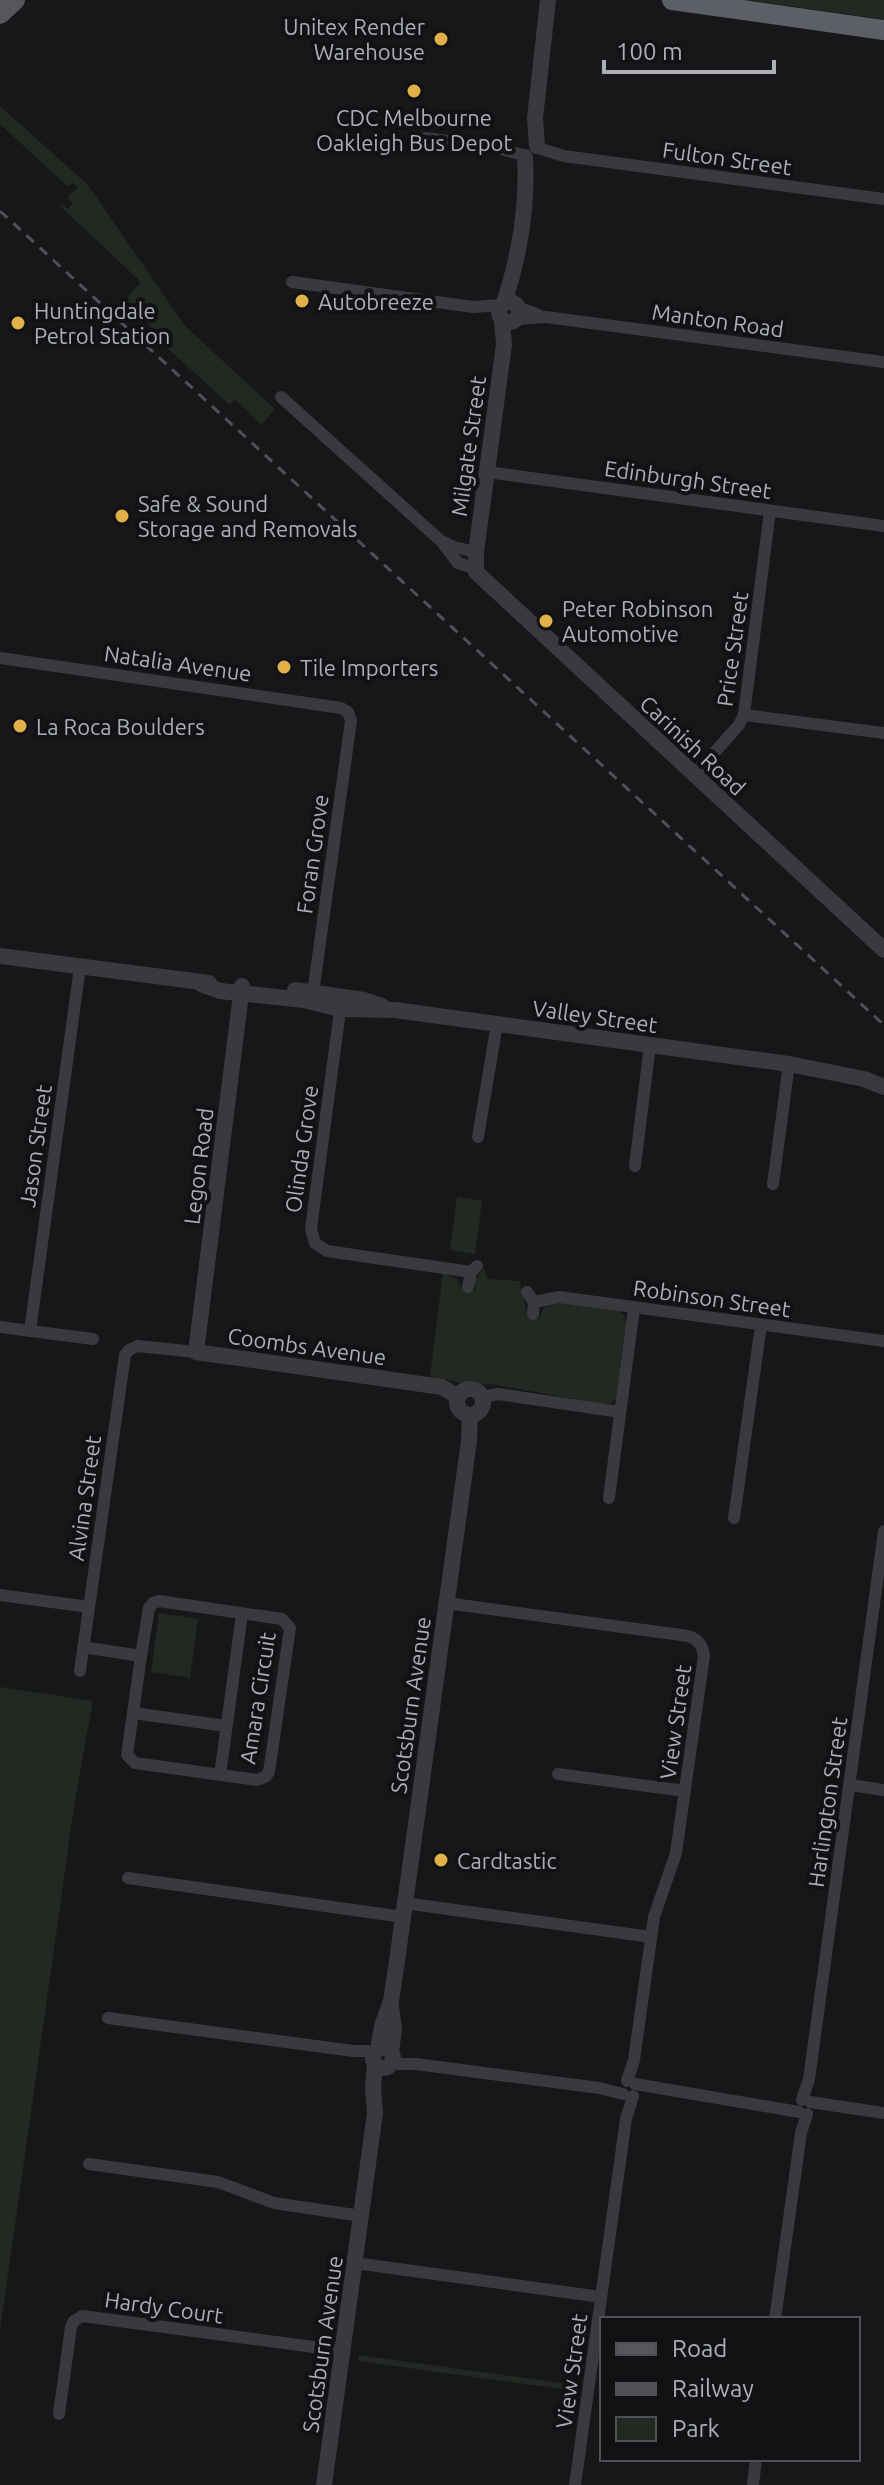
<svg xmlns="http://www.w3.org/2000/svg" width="884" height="2485" font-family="Ubuntu,sans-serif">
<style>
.green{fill:#222923}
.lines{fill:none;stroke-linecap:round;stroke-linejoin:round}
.minor{stroke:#39393e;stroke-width:12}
.tertiary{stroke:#39393e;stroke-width:16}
.primary{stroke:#55575d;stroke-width:20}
.trunk{stroke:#5d5f66;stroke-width:20}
.rail{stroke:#505157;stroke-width:3;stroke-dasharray:10 8;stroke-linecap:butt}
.poi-dot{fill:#e1b048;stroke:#121214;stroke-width:3}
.labels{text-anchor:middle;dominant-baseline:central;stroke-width:8;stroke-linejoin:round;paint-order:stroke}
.poi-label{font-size:22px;fill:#abafb8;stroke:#121214;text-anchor:start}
.street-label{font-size:22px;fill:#abafb8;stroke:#121214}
</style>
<rect width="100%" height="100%" fill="#171719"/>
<!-- green -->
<g class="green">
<path d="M746 0H884V19Z"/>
<path d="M0 106 88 185 185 326 275 409 263 423 260 424 235 399 230 405 155 337C152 319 130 312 117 302L119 300 123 303 140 283 139 280 60 206 61 204 68 209 73 203 67 198 78 187 73 183 67 186 0 124Z"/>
<path d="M457 1197 482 1201 475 1254 450 1250Z"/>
<path d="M484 1267 487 1279 520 1281C521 1294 526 1304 528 1317L539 1318 544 1307 560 1303 619 1311 624 1315 626 1324 616 1398 611 1403 603 1404 492 1384 477 1385 430 1377 443 1273 457 1279 463 1291H475V1280Z"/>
<path d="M159 1613 198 1619 190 1678 151 1672Z"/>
<path d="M0 1687 93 1701 75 1800 0 2331Z"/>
<path d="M359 2355 576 2385V2391L358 2361Z"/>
</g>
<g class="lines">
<!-- minor -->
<g class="minor">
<path d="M425 138 494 147 523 155"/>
<path d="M538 148 564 156 884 199"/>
<path d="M292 282 473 307 501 305"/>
<path d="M518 307 539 315"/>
<path d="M516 319 546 317 884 362"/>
<path d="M281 397 441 541 458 563 476 569"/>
<path d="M487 472 884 526"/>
<path d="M444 542 454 547 476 552"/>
<path d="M0 658 341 708 348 712 351 721 312 1000"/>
<path d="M744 715 884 733"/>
<path d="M694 775 739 725 744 715 770 511"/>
<path d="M341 1003 311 1229 315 1243 327 1251 471 1272"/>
<path d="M478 1137 497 1024"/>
<path d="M635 1166 650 1045"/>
<path d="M773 1184 789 1064"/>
<path d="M468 1287 471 1272 477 1266"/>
<path d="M527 1292 534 1302 533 1314"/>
<path d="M534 1302 559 1297 884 1341"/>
<path d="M0 1327 93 1339"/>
<path d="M30 1331 80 967"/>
<path d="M482 1397 498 1394 620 1412"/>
<path d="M609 1498 634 1308"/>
<path d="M734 1518 761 1325"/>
<path d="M0 1595 89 1607"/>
<path d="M446 1603 688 1636C698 1639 703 1646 704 1656L676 1853 654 1917 634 2060 627 2081"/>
<path d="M83 1647 141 1656 127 1755 135 1763 257 1780 265 1777 269 1772 290 1628 282 1619 159 1601 153 1603 149 1608 141 1656"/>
<path d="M80 1671 125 1355 129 1350 137 1346 196 1352"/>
<path d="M133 1713 226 1726"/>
<path d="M558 1774 685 1791"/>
<path d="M220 1775 242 1614"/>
<path d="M850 1785 884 1790"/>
<path d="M128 1878 403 1917"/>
<path d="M404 1903 651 1937"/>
<path d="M108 2018 353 2051H376"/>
<path d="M391 2064H416L599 2088 623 2094"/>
<path d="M635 2084 799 2112"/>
<path d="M802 2100 809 2079 884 1531"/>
<path d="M810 2102 884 2113"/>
<path d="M89 2164 218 2182 274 2203 361 2216"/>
<path d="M355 2263 601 2297"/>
<path d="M775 2319 801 2133 807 2114"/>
<path d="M59 2414 71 2327 74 2321 82 2316 343 2351"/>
<path d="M575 2485 626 2119 633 2096"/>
<path d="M753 2485 756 2459"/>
</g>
<!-- tertiary -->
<g class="tertiary">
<path d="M537 146 535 118 548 0"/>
<circle cx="509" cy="312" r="10"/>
<path d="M504 303C519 258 528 205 525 157"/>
<path d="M502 319 504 345 476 552V572L884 950"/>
<path d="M0 956 209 983"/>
<path d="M201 984 220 991 304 1000 340 1009 395 1010 789 1064 864 1079 884 1087"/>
<path d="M242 986 196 1352 442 1387 458 1397"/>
<path d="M295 990 364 1000 382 1006"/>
<circle cx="470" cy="1402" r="13"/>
<circle cx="383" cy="2058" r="10"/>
<path d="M378 2049 382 2026 391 2001 397 1961 469 1441 470 1415"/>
<path d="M391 2052 394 2029 391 2006"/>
<path d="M324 2485 375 2113 373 2088 375 2064"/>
</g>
<!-- primary -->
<path class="primary" d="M0 14 15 0"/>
<!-- trunk -->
<path class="trunk" d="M672 0 884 30"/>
<!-- rail -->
<path class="rail" d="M0 211 884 1025"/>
</g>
<!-- markers -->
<g class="poi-dot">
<circle cx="441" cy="39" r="8"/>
<circle cx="414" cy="91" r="8"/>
<circle cx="302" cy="301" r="8"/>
<circle cx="18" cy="323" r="8"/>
<circle cx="122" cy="516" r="8"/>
<circle cx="546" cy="621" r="8"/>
<circle cx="284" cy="667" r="8"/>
<circle cx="20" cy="726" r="8"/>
<circle cx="441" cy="1860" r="8"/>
</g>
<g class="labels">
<!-- poi labels -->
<g class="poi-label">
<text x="425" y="26" text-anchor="end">Unitex Render<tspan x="425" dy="25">Warehouse</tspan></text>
<text x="414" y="117" text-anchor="middle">CDC Melbourne<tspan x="414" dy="25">Oakleigh Bus Depot</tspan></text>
<text x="318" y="301">Autobreeze</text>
<text x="34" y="310">Huntingdale<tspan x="34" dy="25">Petrol Station</tspan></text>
<text x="138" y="503">Safe &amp; Sound<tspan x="138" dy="25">Storage and Removals</tspan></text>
<text x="562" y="608">Peter Robinson<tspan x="562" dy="25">Automotive</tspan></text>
<text x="300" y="667">Tile Importers</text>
<text x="36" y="726">La Roca Boulders</text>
<text x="457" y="1860">Cardtastic</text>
</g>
<!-- street labels -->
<g class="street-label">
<text transform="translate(727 158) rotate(8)">Fulton Street</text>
<text transform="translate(718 320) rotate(8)">Manton Road</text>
<text transform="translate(468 446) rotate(-82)">Milgate Street</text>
<text transform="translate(688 479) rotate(8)">Edinburgh Street</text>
<text transform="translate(732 649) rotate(-82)">Price Street</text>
<text transform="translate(178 663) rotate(8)">Natalia Avenue</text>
<text transform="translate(693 745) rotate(43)">Carinish Road</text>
<text transform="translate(312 854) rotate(-82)">Foran Grove</text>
<text transform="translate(595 1016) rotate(8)">Valley Street</text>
<text transform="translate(35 1146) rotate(-82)">Jason Street</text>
<text transform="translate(301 1149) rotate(-82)">Olinda Grove</text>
<text transform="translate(198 1166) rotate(-83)">Legon Road</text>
<text transform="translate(712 1298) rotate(8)">Robinson Street</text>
<text transform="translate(307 1346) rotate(8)">Coombs Avenue</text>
<text transform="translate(84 1498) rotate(-82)">Alvina Street</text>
<text transform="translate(257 1698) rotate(-81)">Amara Circuit</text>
<text transform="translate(410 1705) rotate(-82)">Scotsburn Avenue</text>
<text transform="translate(675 1722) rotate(-82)">View Street</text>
<text transform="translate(827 1802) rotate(-82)">Harlington Street</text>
<text transform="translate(164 2307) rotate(8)">Hardy Court</text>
<text transform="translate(322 2344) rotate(-82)">Scotsburn Avenue</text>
<text transform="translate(571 2371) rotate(-82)">View Street</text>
</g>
</g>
<!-- legend -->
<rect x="600" y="2317" width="260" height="144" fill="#121214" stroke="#4f5156" stroke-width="2"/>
<rect x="616" y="2343" width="40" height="12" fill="#55575d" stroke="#4f5156" stroke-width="2"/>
<text x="672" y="2357" font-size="24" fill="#abafb8">Road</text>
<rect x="616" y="2383" width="40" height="12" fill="#505157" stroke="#4f5156" stroke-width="2"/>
<text x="672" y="2397" font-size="24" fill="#abafb8">Railway</text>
<rect x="616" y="2417" width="40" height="24" fill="#222923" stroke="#4f5156" stroke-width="2"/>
<text x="672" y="2437" font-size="24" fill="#abafb8">Park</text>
<!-- scale -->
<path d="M604 60v12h170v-12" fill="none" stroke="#abafb8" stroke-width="4"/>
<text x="616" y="60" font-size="24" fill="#abafb8" stroke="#121214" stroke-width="6" paint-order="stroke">100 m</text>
</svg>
